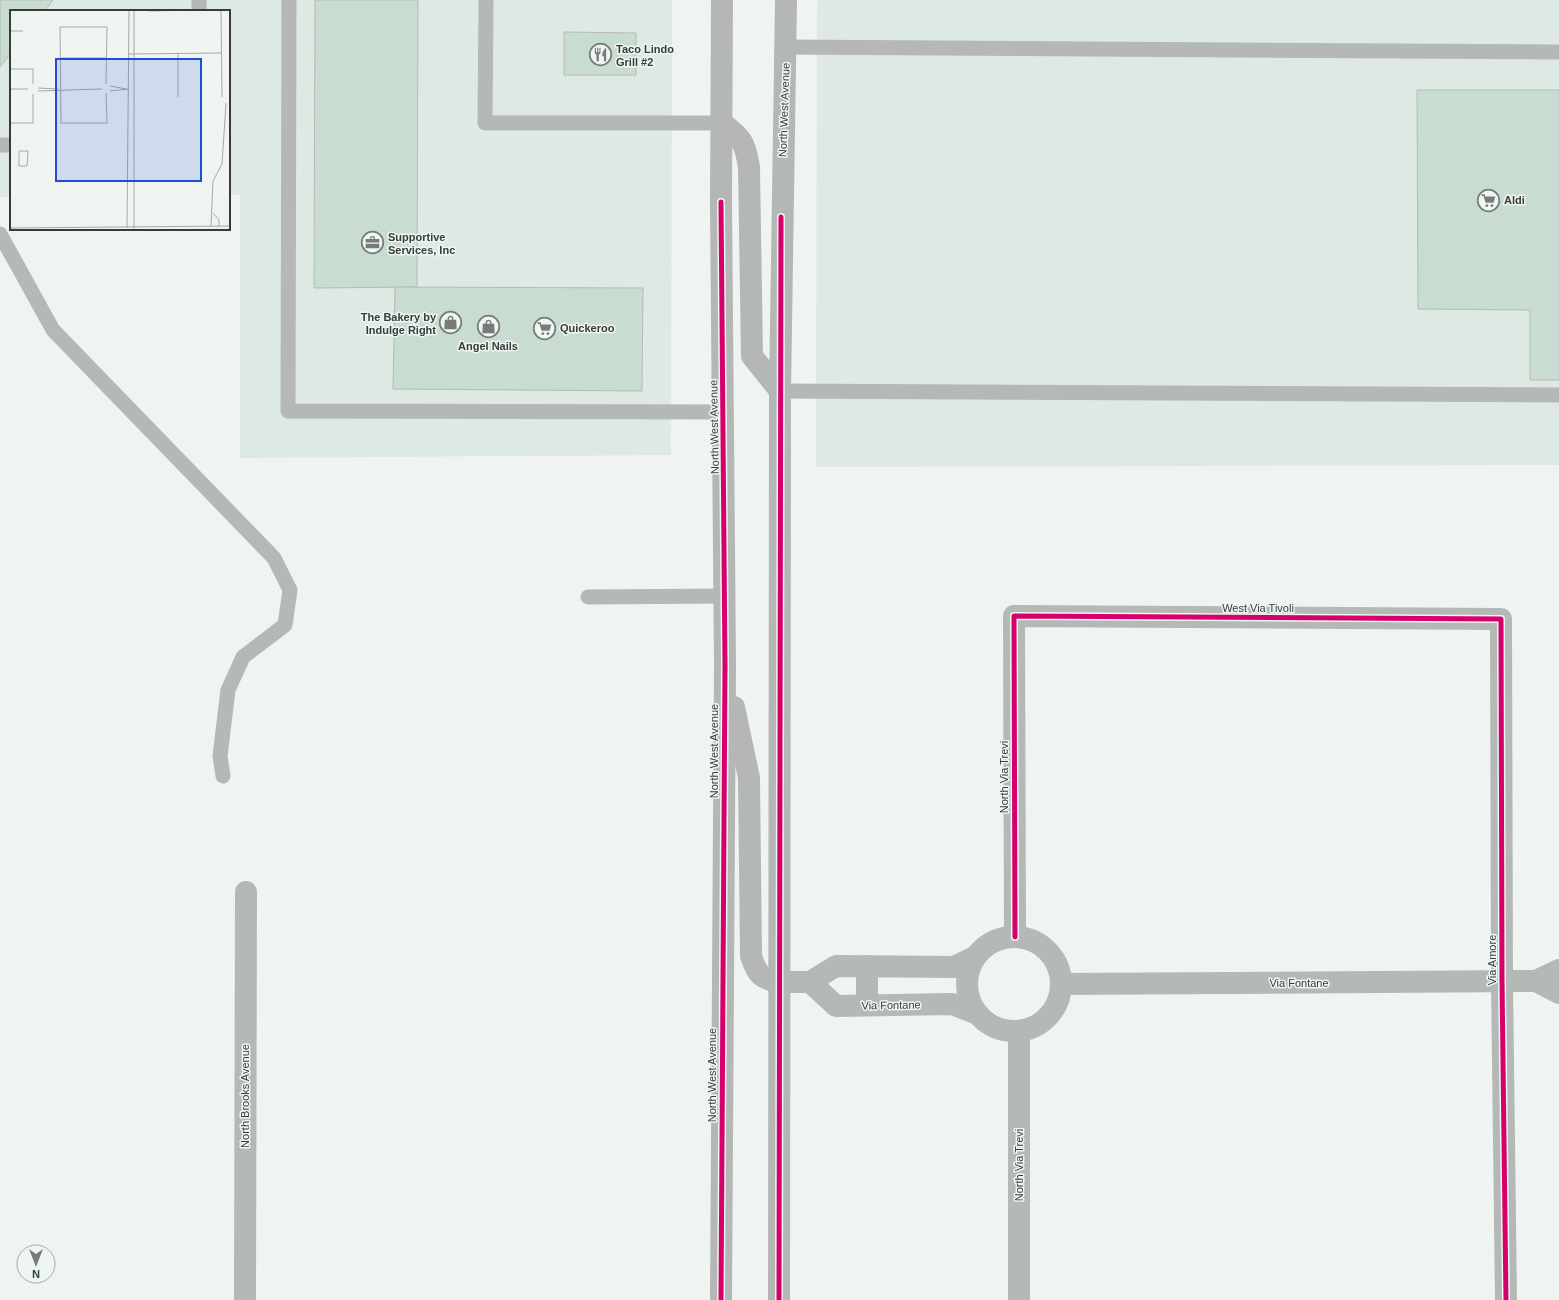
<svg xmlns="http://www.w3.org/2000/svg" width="1559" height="1300" font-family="Helvetica,sans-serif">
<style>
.built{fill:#dee9e3}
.building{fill:#c8dcd2;stroke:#b6bab8}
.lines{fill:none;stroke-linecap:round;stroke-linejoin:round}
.service{stroke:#b4b8b6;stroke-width:15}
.minor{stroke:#b4b8b6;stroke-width:22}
.secondary{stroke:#b4b7b5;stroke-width:22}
.cycleway-casing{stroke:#edf6f0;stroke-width:8}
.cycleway{stroke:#d6006c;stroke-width:5}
.labels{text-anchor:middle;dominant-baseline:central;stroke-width:3;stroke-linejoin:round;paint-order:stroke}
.poi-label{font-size:11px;font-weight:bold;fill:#373b39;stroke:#edf6f0;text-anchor:start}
.street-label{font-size:11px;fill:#373b39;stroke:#edf6f0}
.inset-road{fill:none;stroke:#a5aaa7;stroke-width:1}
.view{fill:#1d4ed8;fill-opacity:0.15;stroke:#1d4ed8;stroke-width:2}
.inset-edge{fill:none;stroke:#373b39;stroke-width:2}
</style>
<rect width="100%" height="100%" fill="#eff4f1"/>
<!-- built -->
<g class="built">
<path d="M0 0H672L671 455 240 458V195H229V11H11V197H0Z"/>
<path d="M817 0H1559V465L816 467Z"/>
</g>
<!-- building -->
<g class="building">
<path d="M0 0H53L45 11H11V53L0 67Z"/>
<path d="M315 0H418L417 287 314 288Z"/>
<path d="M564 32 636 33V75H564Z"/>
<path d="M1417 90H1559V380H1530V310L1418 309Z"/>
<path d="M395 287 643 288 642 391 393 389Z"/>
</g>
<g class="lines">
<!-- service -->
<g class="service">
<path d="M199 0V11"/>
<path d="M289 0 288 411 724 412"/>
<path d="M486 0 485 123H722"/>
<path d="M786 47 1559 52"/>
<path d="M0 145H11"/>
<path d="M0 234 53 330 274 558 290 590 285 625 243 657 228 690 220 756 223 776"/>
<path d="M780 391 1559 395"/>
<path d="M588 597 725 596"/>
</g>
<!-- minor -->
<g class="minor">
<path d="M1015 937 1014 616 1501 619 1502 981 1506 1300"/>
<circle cx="1014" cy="984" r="47"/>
<path d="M867 966V1005"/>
<path d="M1536 981 1559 970"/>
<path d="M779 982H810L836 966 954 967 975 957"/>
<path d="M810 982 836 1006 952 1004 978 1014"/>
<path d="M1062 984 1536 981 1559 993"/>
<path d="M1019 1031V1300"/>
<path d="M245 1300 246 892"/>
</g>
<!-- secondary -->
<g class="secondary">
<path d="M722 123C742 138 745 142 749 167L752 356 780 391"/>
<path d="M734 707 749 778 751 956C757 974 761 979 779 982"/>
<path d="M721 1300 725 665 721 202 722 0"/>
<path d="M779 1300 780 391 786 0"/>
</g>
<defs>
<g id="cycleway">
<path d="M1015 937 1014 616 1501 619 1502 981 1506 1300"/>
<path d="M721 1300 725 665 721 202"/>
<path d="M779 1300 781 217"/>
</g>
</defs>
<!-- cycleway casing -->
<use href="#cycleway" class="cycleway-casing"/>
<!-- cycleway -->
<use href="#cycleway" class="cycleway"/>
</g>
<!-- icons -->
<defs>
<symbol id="restaurant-ring" viewBox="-11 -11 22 22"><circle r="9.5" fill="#edf6f0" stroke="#777c79" stroke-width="1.5"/><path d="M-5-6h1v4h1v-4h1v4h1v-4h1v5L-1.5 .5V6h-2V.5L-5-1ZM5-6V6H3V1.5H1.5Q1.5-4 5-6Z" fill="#777c79"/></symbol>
<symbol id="supermarket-ring" viewBox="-11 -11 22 22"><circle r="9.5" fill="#edf6f0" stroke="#777c79" stroke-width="1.5"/><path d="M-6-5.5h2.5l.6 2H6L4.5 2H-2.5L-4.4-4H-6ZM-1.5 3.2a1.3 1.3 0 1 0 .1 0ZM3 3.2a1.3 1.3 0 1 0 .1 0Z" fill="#777c79"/></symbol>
<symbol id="office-ring" viewBox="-11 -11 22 22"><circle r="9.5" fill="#edf6f0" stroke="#777c79" stroke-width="1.5"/><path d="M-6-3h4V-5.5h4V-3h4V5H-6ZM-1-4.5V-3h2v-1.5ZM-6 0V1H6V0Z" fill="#777c79"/></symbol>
<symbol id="shop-ring" viewBox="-11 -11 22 22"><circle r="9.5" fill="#edf6f0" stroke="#777c79" stroke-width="1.5"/><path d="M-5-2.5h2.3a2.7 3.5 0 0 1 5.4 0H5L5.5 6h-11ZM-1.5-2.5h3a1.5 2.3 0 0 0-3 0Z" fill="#777c79"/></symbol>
</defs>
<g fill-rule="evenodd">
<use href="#restaurant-ring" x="588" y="42" width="25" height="25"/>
<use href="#supermarket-ring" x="1476" y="188" width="25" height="25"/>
<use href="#office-ring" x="360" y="230" width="25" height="25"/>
<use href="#shop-ring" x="438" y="310" width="25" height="25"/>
<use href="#shop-ring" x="476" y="314" width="25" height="25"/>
<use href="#supermarket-ring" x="532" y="316" width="25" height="25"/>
</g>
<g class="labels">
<!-- poi labels -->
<g class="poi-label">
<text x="616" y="49">Taco Lindo<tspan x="616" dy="13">Grill #2</tspan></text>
<text x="1504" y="200">Aldi</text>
<text x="388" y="237">Supportive<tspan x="388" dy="13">Services, Inc</tspan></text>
<text x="436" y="317" text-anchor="end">The Bakery by<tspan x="436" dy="13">Indulge Right</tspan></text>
<text x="560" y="328">Quickeroo</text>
<text x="488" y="346" text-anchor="middle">Angel Nails</text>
</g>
<!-- street labels -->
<g class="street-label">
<text transform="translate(784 110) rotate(-88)">North West Avenue</text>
<text transform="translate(714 427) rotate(-91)">North West Avenue</text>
<text x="1258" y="608">West Via Tivoli</text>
<text transform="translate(714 751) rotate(-90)">North West Avenue</text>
<text transform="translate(1004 777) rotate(-90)">North Via Trevi</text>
<text transform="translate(1492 960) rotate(-90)">Via Amore</text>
<text x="1299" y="983">Via Fontane</text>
<text transform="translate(891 1005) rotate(-1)">Via Fontane</text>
<text transform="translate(712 1075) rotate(-90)">North West Avenue</text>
<text transform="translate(245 1096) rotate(-90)">North Brooks Avenue</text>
<text transform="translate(1019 1165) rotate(-90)">North Via Trevi</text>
</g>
</g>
<!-- overview -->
<g transform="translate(10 10)">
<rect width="220" height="220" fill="#eff4f1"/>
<path class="inset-road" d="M211 0 212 87M139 1 191 0M0 21H13M119 44 211 43M51 48H96M0 59H23V74M96 74 97 17H50L51 113H97L96 83M100 76 116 79M28 78 48 79M0 79H18M28 81 92 79M100 81 119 79M168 87V43M0 113H23V84M9 141H18L17 156H9ZM203 203 209 210V216M201 216 203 171 212 154 216 93M0 218 220 216M117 218 119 0M124 219V0"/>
<path class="view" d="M46 49H191V171H46Z"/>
<rect width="220" height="220" class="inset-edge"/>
</g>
<!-- north arrow -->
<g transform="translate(36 1264) rotate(180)"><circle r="19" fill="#edf6f0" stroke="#a4aba7"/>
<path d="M0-3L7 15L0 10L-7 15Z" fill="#777c79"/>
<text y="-6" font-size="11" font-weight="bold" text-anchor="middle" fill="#373b39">N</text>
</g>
</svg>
